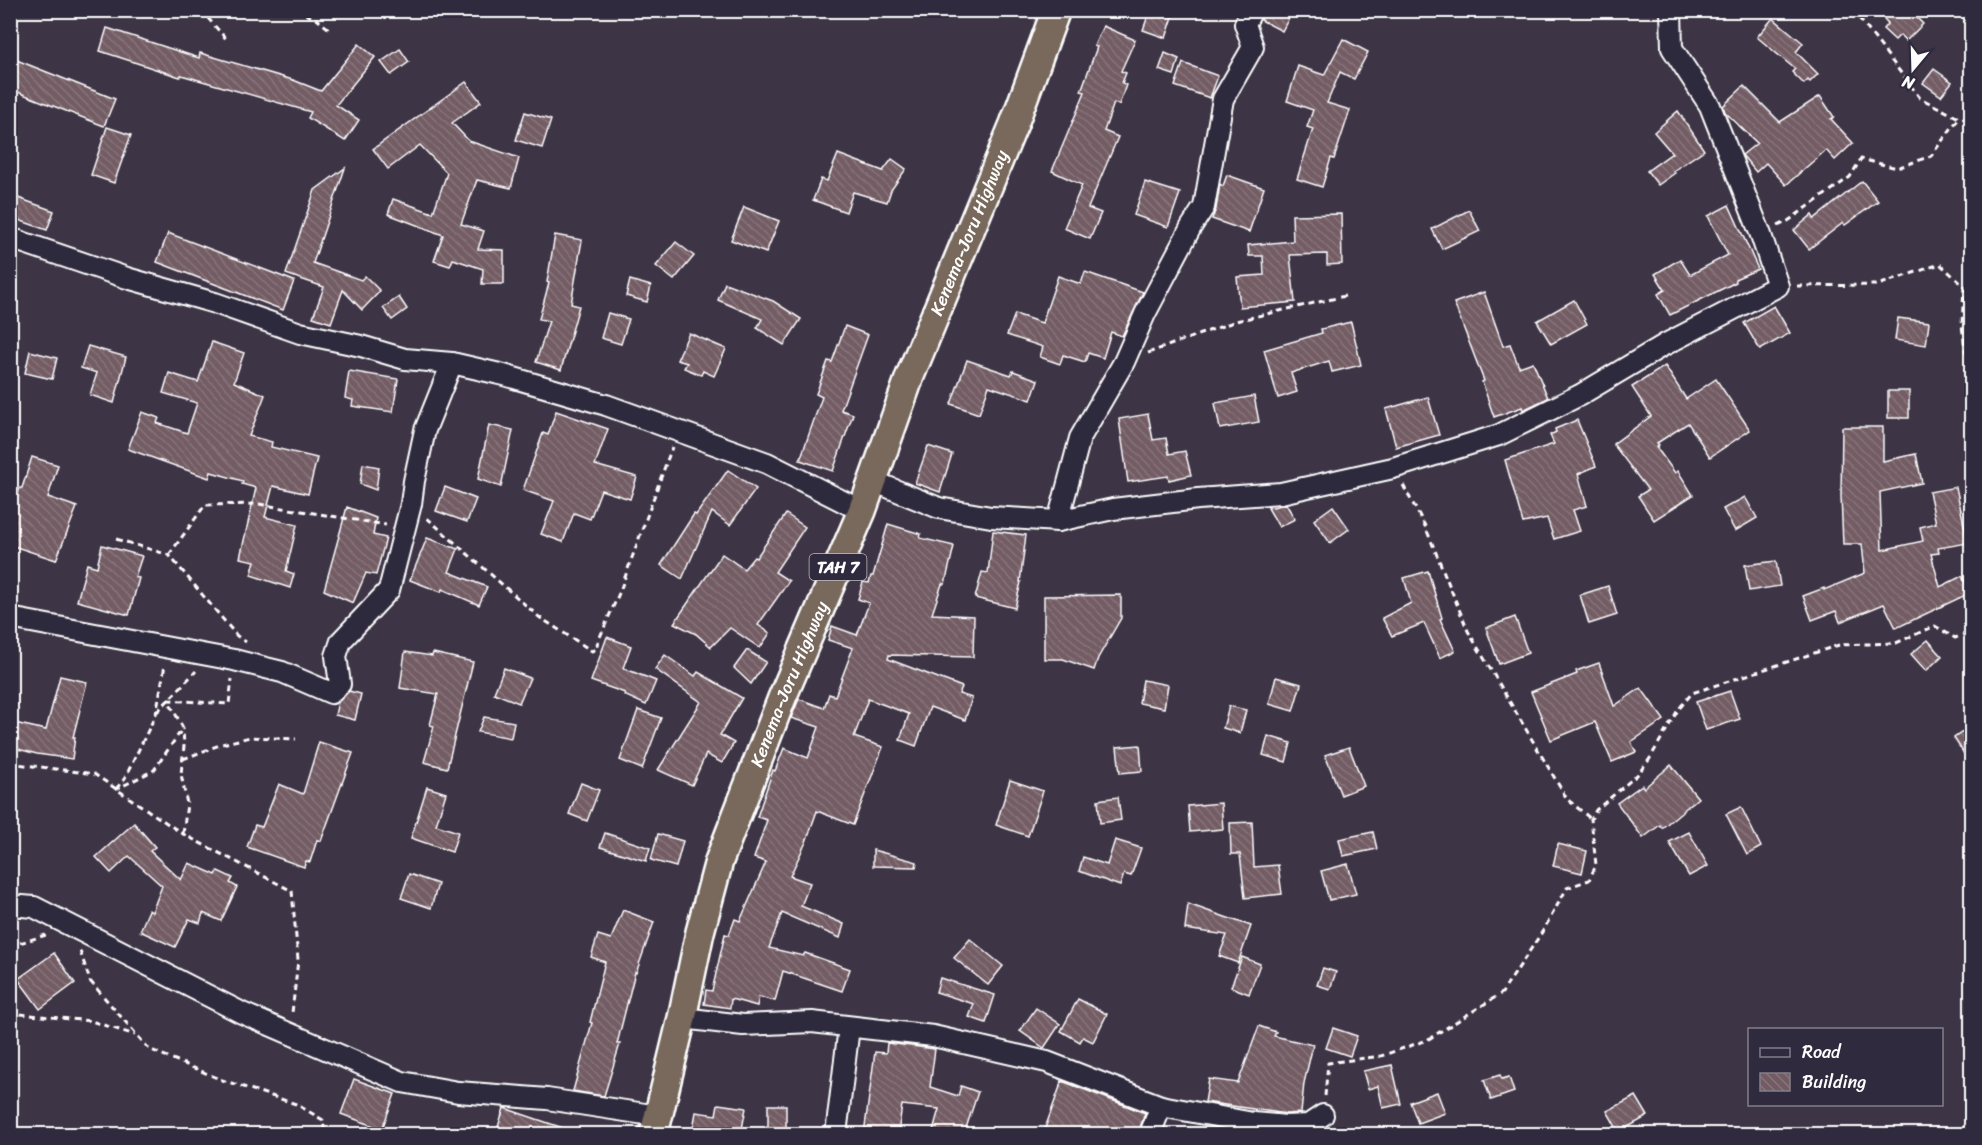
<svg xmlns="http://www.w3.org/2000/svg" width="1982" height="1145" font-family="Sriracha,sans-serif">
<style>
.building{fill:url(#building-back-hatch);stroke:#fff;stroke-width:1.5}
.lines{fill:none;stroke-linecap:round;stroke-linejoin:round}
.minor-casing{stroke:#fff;stroke-width:24}
.highway-casing{stroke:#fff;stroke-width:32}
.path{stroke:#fff;stroke-width:3;stroke-dasharray:6 4.5;stroke-linecap:butt}
.minor{stroke:#2f2a3d;stroke-width:20}
.highway{stroke:#78695c;stroke-width:27}
.labels{text-anchor:middle;dominant-baseline:central;stroke-width:4.5;stroke-linejoin:round;paint-order:stroke}
.shield{fill:#2f2a3d;stroke:#c1bfc5;stroke-width:1.5}
.shield-label{font-size:16px;font-weight:bold;fill:#fff}
.street-label{font-size:18px;fill:#fff;stroke:#2f2a3d}
</style>
<defs>
<pattern id="building-back-hatch" width="6" height="6" patternUnits="userSpaceOnUse" patternTransform="scale(1.5)"><rect width="6" height="6" fill="#735b64"/><path d="M-1 5l2 2M0 0l6 6M5-1l2 2" fill="none" stroke="#88747b"/></pattern>
</defs>
<rect width="100%" height="100%" fill="#3d3445"/>
<filter id="ink" filterUnits="userSpaceOnUse"><feTurbulence type="fractalNoise" baseFrequency=".0167" numOctaves="2"/><feDisplacementMap in="SourceGraphic" scale="12" xChannelSelector="R" yChannelSelector="G"/><feConvolveMatrix kernelMatrix="1 2 1 2 8 2 1 2 1" color-interpolation-filters="sRGB"/></filter>
<g filter="url(#ink)">
<!-- building -->
<g class="building">
<path d="M1150 10 1173 17 1166 38 1143 30Z"/>
<path d="M1264 10H1293L1282 31 1261 20Z"/>
<path d="M1875 10H1909L1923 24 1906 41 1900 35 1895 40 1883 29 1888 23Z"/>
<path d="M1773 18 1803 43 1796 52 1818 74 1810 82 1808 80 1804 84 1792 72 1795 69 1757 37Z"/>
<path d="M1103 26 1135 40 1121 71 1126 73 1122 83 1126 85 1119 105 1114 103 1104 131 1118 137 1088 208 1101 213 1090 239 1064 228 1082 185 1052 171 1085 92 1081 91 1097 47 1094 46Z"/>
<path d="M107 28 199 58 200 53 293 80 321 91 359 44 375 57 336 105 359 120 345 141 308 118 311 112 181 75 180 77 100 51Z"/>
<path d="M1343 39 1368 52 1354 79 1340 72 1327 103 1350 110 1334 159 1331 158 1322 187 1297 179 1313 129 1307 127 1313 110 1287 101 1298 66 1324 75Z"/>
<path d="M400 49 409 62 391 75 381 62Z"/>
<path d="M1165 53 1179 59 1174 75 1159 70Z"/>
<path d="M14 59 115 99 104 126 10 89V68Z"/>
<path d="M1183 63 1218 76 1210 98 1175 86Z"/>
<path d="M1934 69 1952 82 1941 96 1923 83Z"/>
<path d="M466 82 481 102 452 123 469 141 519 158 511 188 477 180 461 224 484 231 478 249 504 250V284H482L483 269 453 259 450 266 434 261 443 235 388 214 393 199 433 213 447 173 420 145 388 169 373 149Z"/>
<path d="M1744 86 1780 122 1820 96 1834 117 1831 119 1853 143 1835 160 1826 150 1786 185 1766 163 1756 172 1742 155 1757 143 1725 112 1723 106Z"/>
<path d="M1678 111 1704 150 1673 171 1675 173 1658 185 1647 171 1672 153 1654 132Z"/>
<path d="M525 112 551 120 542 148 516 140Z"/>
<path d="M107 127 131 135 114 183 91 175Z"/>
<path d="M838 154 883 171 892 159 906 169 891 190 887 202 853 192 846 212 813 200 821 179 827 181Z"/>
<path d="M345 168 313 263 361 280 365 276 380 291 362 310 343 290 331 323 313 317 324 287 286 274 315 190Z"/>
<path d="M1227 175 1264 188 1249 232 1212 219 1216 209 1220 184 1223 186Z"/>
<path d="M1862 181 1878 201 1845 225 1843 223 1809 249 1794 230 1812 215 1814 219Z"/>
<path d="M1145 182 1180 193 1168 227 1134 215Z"/>
<path d="M10 195 54 211 47 230 10 217Z"/>
<path d="M1729 205 1758 269 1735 279 1736 282 1670 315 1658 294 1665 290 1655 274 1680 259 1690 275 1728 255 1708 216Z"/>
<path d="M744 207 779 221 766 253 731 240Z"/>
<path d="M1469 210 1480 231 1442 249 1432 229Z"/>
<path d="M1341 214 1342 264 1327 265V254L1290 255 1295 302 1240 307 1237 277 1264 275 1263 256H1249L1248 245 1293 241 1292 215Z"/>
<path d="M168 233 294 281 283 310 157 262Z"/>
<path d="M555 235 582 240 571 304 579 306 561 370 536 362 549 321 539 319 549 283 547 282Z"/>
<path d="M676 242 694 256 674 280 656 266Z"/>
<path d="M1085 272 1143 292 1122 336 1111 332 1103 358 1088 353 1085 362 1063 355 1060 364 1040 357 1043 347 1007 335 1015 314 1042 323 1058 276 1081 284Z"/>
<path d="M630 280 651 286 647 302 626 296Z"/>
<path d="M725 283 773 301 801 319 784 345 757 328 762 319 718 300Z"/>
<path d="M1484 292 1503 346 1510 344 1519 367 1533 362 1548 398 1523 410 1522 407 1494 417 1482 382 1484 381 1454 303Z"/>
<path d="M399 297 407 309 392 320 383 308Z"/>
<path d="M1574 300 1587 324 1551 344 1537 321Z"/>
<path d="M1774 306 1790 333 1760 350 1744 323Z"/>
<path d="M608 313 629 319 621 344 601 338Z"/>
<path d="M1898 318 1929 322 1926 345 1895 340Z"/>
<path d="M1351 322 1361 365 1332 372 1329 361 1291 373 1297 392 1278 398 1264 350 1322 333 1321 329Z"/>
<path d="M845 326 868 335 841 410 853 414 833 471 800 460 822 397 816 394 828 361 832 362Z"/>
<path d="M689 333 726 349 714 376 703 371 701 375 684 368 687 363 677 360Z"/>
<path d="M212 342 244 353 234 382 265 395 249 436 272 442 271 447 317 458 308 494 273 486 265 517 297 525 286 571 294 574 290 588 251 575 255 561 240 558 256 488 242 484 243 481 211 472 209 478 128 449 142 412 159 418 157 423 187 433 197 403 163 393 169 373 198 382Z"/>
<path d="M88 346 126 357 114 403 90 395 97 373 81 368Z"/>
<path d="M30 351 57 358 52 379 25 373Z"/>
<path d="M967 360 1011 375 1013 371 1038 380 1031 400 989 386 979 414 951 404Z"/>
<path d="M1665 366 1686 399 1716 379 1750 430 1710 457 1688 423 1657 443 1659 445 1656 447 1675 473 1678 471 1693 495 1654 520 1638 496 1648 490 1613 444 1651 416 1632 387Z"/>
<path d="M349 371 398 379 393 412 352 406 353 400 345 398Z"/>
<rect x="1888" y="391" width="21" height="27"/>
<path d="M1254 396 1259 422 1220 429 1215 403Z"/>
<path d="M1428 397 1439 435 1396 447 1386 409Z"/>
<path d="M556 411 608 429 595 465 637 477 630 499 601 490 590 519 574 513 563 542 541 534 554 501 523 490 543 433 548 435Z"/>
<path d="M1148 414 1153 440 1166 438 1169 454 1185 451 1191 475 1169 480 1168 476 1128 482 1119 419Z"/>
<path d="M1577 420 1596 466 1578 474 1587 506 1573 510 1580 531 1554 539 1547 518 1523 523 1505 460 1554 444 1550 435 1556 432 1555 429Z"/>
<path d="M489 425 513 430 501 487 478 479Z"/>
<path d="M1842 427H1883V461L1916 454 1922 483 1880 492 1882 550 1923 541 1920 527 1936 523 1929 492 1956 487 1968 543 1938 548 1939 553 1931 554 1940 587 1962 576 1970 593 1896 628 1884 604 1840 622 1836 611 1812 620 1803 596 1824 588V590L1865 573 1862 544H1843L1841 496Z"/>
<path d="M928 446 952 454 940 492 915 483Z"/>
<path d="M32 457 58 465 48 497 77 507 56 560 10 545V523L15 510 12 509 20 488H22Z"/>
<path d="M363 464 379 467 376 490 360 484Z"/>
<path d="M728 470 756 489 730 525 712 512 682 579 661 565 694 514 696 515Z"/>
<path d="M445 487 476 499 467 522 436 511Z"/>
<path d="M1745 497 1757 518 1735 531 1723 509Z"/>
<path d="M1286 504 1295 519 1279 527 1268 508Z"/>
<path d="M1333 506 1349 529 1330 543 1314 520Z"/>
<path d="M347 507 376 518 373 535 386 538 376 575 366 573 353 603 324 590Z"/>
<path d="M786 514 805 527 775 572 789 581 758 625 770 633 760 648 730 628 711 647 696 634 674 623 722 554 744 569 754 557 756 558Z"/>
<path d="M888 524 921 534 920 538 954 546 945 584H942L932 614 974 616 973 657 889 655 888 659 962 687 959 694 972 698 965 720 930 707 916 746 900 740 909 714 868 699 854 737 883 747 853 825 817 811 806 842 790 876 810 883 801 906 844 924 840 938 782 913 769 948 803 956 805 953 850 969 842 991 783 971 775 1001 759 997 757 1006 731 999 730 1008 704 1004 706 990 712 991 725 934 729 935 735 919 740 921 766 862 754 858 767 820 757 817 773 770 775 771 784 748 808 758 819 727 791 718 799 699 824 708 829 694 835 696 853 648 828 640 832 626 857 635 869 603 858 599 863 582 869 583 871 576H873Z"/>
<path d="M993 531 1026 535 1020 582H1021L1015 608 975 598 982 572 988 573Z"/>
<path d="M427 538 458 549 449 572 487 587 479 605 442 589 441 592 410 580Z"/>
<path d="M102 545 142 556 135 577 139 578 129 615 77 601 87 564 97 567Z"/>
<path d="M1776 561 1780 586 1749 591 1745 565Z"/>
<path d="M1428 571 1442 618 1440 619 1455 651 1440 658 1424 623 1392 636 1382 618 1411 603 1404 578Z"/>
<path d="M1608 586 1617 615 1589 624 1580 595Z"/>
<path d="M1121 595V618L1098 658 1094 670 1063 659H1044V596Z"/>
<path d="M1515 617 1528 653 1499 664 1486 628Z"/>
<path d="M607 637 631 646 623 668 656 681 646 705 624 695 625 693 591 681Z"/>
<path d="M1928 640 1942 656 1926 671 1911 654Z"/>
<path d="M747 650 766 662 751 684 734 668Z"/>
<path d="M405 652 432 656 433 653 473 662 447 768 424 762 434 726 430 725 438 694 400 688Z"/>
<path d="M665 655 695 676 698 672 742 698 720 735 734 743 722 763 706 754 692 785 658 770 701 702 655 669Z"/>
<path d="M1599 663 1614 706 1641 688 1664 720 1631 742 1636 752 1612 762 1595 722 1551 740 1531 692 1577 674 1576 671Z"/>
<path d="M504 668 530 678 519 703 494 693Z"/>
<path d="M60 676 87 682 73 737H75L72 759 37 754 10 747V722L46 730Z"/>
<path d="M1276 677 1301 684 1293 711 1269 704Z"/>
<path d="M1143 680 1168 685 1164 708 1139 703Z"/>
<path d="M349 691 361 694 355 720 335 715 338 702Z"/>
<path d="M1730 691 1740 719 1706 730 1696 702Z"/>
<path d="M1229 706 1246 710 1240 733 1223 728Z"/>
<path d="M638 710 661 718 642 769 620 760Z"/>
<path d="M484 717 514 722 511 738 478 732Z"/>
<path d="M1971 726V765L1954 738Z"/>
<path d="M1268 736 1291 743 1286 762 1263 755Z"/>
<path d="M319 742 353 753 321 841 317 840 310 862 306 861 304 867 247 847 255 825 262 827 279 784 303 794Z"/>
<path d="M1140 745 1142 771 1120 773 1117 747Z"/>
<path d="M1349 747 1364 786 1341 795 1325 755Z"/>
<path d="M1671 765 1698 798 1662 828 1660 825 1643 838 1617 803 1642 785 1644 788Z"/>
<path d="M1010 780 1043 791 1028 836 996 825Z"/>
<path d="M581 783 599 790 587 821 569 814Z"/>
<path d="M427 787 446 793 436 825 458 832 452 852 411 838Z"/>
<path d="M1118 797 1121 820 1100 823 1098 800Z"/>
<path d="M1221 803 1223 829 1190 832 1188 806Z"/>
<path d="M1741 807 1761 847 1747 855 1726 814Z"/>
<path d="M1252 822 1254 867 1278 865 1282 894 1245 898 1240 854H1231L1230 823Z"/>
<path d="M134 823 155 847 150 851 181 880 189 863 216 875 218 871 233 878 230 883 237 887 221 921 203 913 200 923 189 919 175 947 140 931 149 910 152 912 162 886 129 856 111 873 96 857Z"/>
<path d="M1373 832 1377 849 1343 856 1339 839Z"/>
<path d="M1689 832 1708 866 1689 876 1669 842Z"/>
<path d="M605 833 650 848 646 861 600 847Z"/>
<path d="M658 834 683 841 676 867 651 860Z"/>
<path d="M1115 840 1141 848 1131 876 1124 874 1120 886 1079 871 1083 857 1107 865Z"/>
<path d="M1558 844 1587 851 1582 873 1553 866Z"/>
<path d="M873 850 917 862 916 867 873 866Z"/>
<path d="M1348 864 1356 894 1329 900 1321 871Z"/>
<path d="M409 874 438 884 431 908 401 898Z"/>
<path d="M1188 904 1251 926 1238 963 1219 956 1227 935 1185 929Z"/>
<path d="M623 910 654 922 636 973 635 972 617 1044H620L604 1096 573 1091 592 1023 590 1022 605 962 591 957 598 935 611 939Z"/>
<path d="M970 939 1003 966 988 985 954 958Z"/>
<path d="M54 953 75 983 40 1009 18 979Z"/>
<path d="M1242 957 1260 964 1249 994 1231 987Z"/>
<path d="M1323 968 1336 972 1330 989 1317 985Z"/>
<path d="M940 978 995 995 986 1023 969 1017 974 1004 936 992Z"/>
<path d="M1078 999 1107 1014 1093 1042 1083 1037 1080 1042 1061 1031Z"/>
<path d="M1036 1008 1060 1024 1044 1048 1020 1031Z"/>
<path d="M1259 1026 1276 1032 1274 1036 1313 1045 1304 1083 1301 1113 1287 1114 1205 1102 1209 1079 1238 1083Z"/>
<path d="M1333 1028 1357 1036 1350 1056 1326 1048Z"/>
<path d="M887 1043 935 1049 930 1087 958 1096 961 1086 978 1092 964 1134H932L939 1109 902 1105 898 1134H864L875 1052 886 1053Z"/>
<path d="M1392 1065 1401 1104 1383 1108 1378 1086 1368 1089 1363 1071Z"/>
<path d="M1500 1075 1502 1079 1509 1077 1514 1092 1491 1100 1484 1080Z"/>
<path d="M354 1079 395 1094 382 1129 341 1114Z"/>
<path d="M1062 1081 1145 1113 1138 1134H1043Z"/>
<path d="M1437 1092 1445 1113 1418 1123 1410 1102Z"/>
<path d="M1636 1096 1648 1116 1619 1132 1607 1111Z"/>
<path d="M718 1104 746 1108 741 1134H692L696 1112 716 1115Z"/>
<rect x="768" y="1105" width="18" height="29"/>
<path d="M504 1108 575 1132V1134H520L498 1127Z"/>
</g>
<g class="lines">
<defs>
<g id="minor">
<path d="M10 238 127 278 215 303 300 333 361 346 405 359 452 363 504 375 606 405 767 463 862 511"/>
<path d="M873 481 939 508 991 517 1058 521 1113 509 1198 499 1281 493 1393 468 1499 435 1580 395 1664 345 1778 286 1761 235 1710 106 1672 48 1671 10"/>
<path d="M1058 521 1080 438 1124 362 1145 314 1191 227 1204 207 1223 99 1253 47 1245 24 1252 10"/>
<path d="M10 618 234 660 282 672 331 693 340 684 336 656 341 641 389 590 411 504 414 481 425 430 452 363"/>
<path d="M10 905 34 907 242 1013 402 1082 458 1092 547 1099 658 1116"/>
<path d="M682 1018 743 1025 812 1022 933 1036 1047 1062 1161 1106 1253 1123 1286 1126 1308 1125 1323 1115"/>
<path d="M836 1134 849 1027"/>
<path d="M1150 1134 1161 1106"/>
</g>
<g id="highway">
<path id="s1" d="M654 1134 682 1018 700 932 719 861 782 698 862 511 910 376 1014 124 1056 10"/>
</g>
</defs>
<!-- minor casing -->
<use href="#minor" class="minor-casing"/>
<!-- highway casing -->
<use href="#highway" class="highway-casing"/>
<!-- path -->
<g class="path">
<path d="M201 10 227 40"/>
<path d="M296 10 318 20 329 29"/>
<path d="M1853 10 1920 98 1959 118 1972 119"/>
<path d="M1778 226 1788 221 1850 177 1861 159 1897 168 1931 156 1959 118"/>
<path d="M1797 286 1878 285 1940 264 1964 286 1962 326 1972 398"/>
<path d="M1148 353 1236 321 1345 296"/>
<path d="M1403 485 1425 526 1468 631 1567 799 1591 819"/>
<path d="M427 518 539 617 592 651 598 648 597 644 620 591 672 447"/>
<path d="M116 539 169 555 237 636 246 642"/>
<path d="M169 555 205 505 259 504 386 525"/>
<path d="M157 712 196 671"/>
<path d="M183 759 222 744 250 737 296 739"/>
<path d="M10 763 94 774 183 834 292 891 298 960 292 1013"/>
<path d="M116 789 125 778 156 714 165 665"/>
<path d="M115 790 154 770 183 728 168 700 229 704 232 679"/>
<path d="M183 834 187 804 181 774 184 746 183 729"/>
<path d="M10 946 46 935"/>
<path d="M80 951 90 981 149 1049 222 1080 296 1104 323 1120 325 1134"/>
<path d="M10 1013 91 1021 135 1035"/>
<path d="M1325 1096 1328 1063 1381 1056 1427 1040 1502 993 1544 929 1567 888 1589 880 1596 865 1591 819 1596 810 1637 775 1649 760 1678 710 1692 693 1839 645 1896 643 1935 626 1955 638 1972 631"/>
</g>
<!-- minor -->
<use href="#minor" class="minor"/>
<!-- highway -->
<use href="#highway" class="highway"/>
</g>
</g>
<g class="labels">
<!-- shield labels -->
<rect class="shield" x="809.5" y="554" width="57" height="26" rx="4.5"/>
<g class="shield-label">
<text x="838" y="567">TAH 7</text>
</g>
<!-- street labels -->
<g class="street-label">
<text stroke="none"><textPath href="#s1" startOffset="957">Kenema-Joru Highway</textPath></text>
<text stroke="none"><textPath href="#s1" startOffset="471">Kenema-Joru Highway</textPath></text>
</g>
</g>
<!-- margin -->
<rect width="1982" height="1145" fill="none" stroke="#2f2a3d" stroke-width="36"/>
<rect x="18" y="18" width="1946" height="1109" fill="none" stroke="#fff" stroke-width="2" filter="url(#ink)"/>
<!-- legend -->
<rect x="1748" y="1028" width="195" height="78" fill="#2f2a3d" stroke="#827f8b" stroke-width="1.5"/>
<rect x="1760" y="1048" width="30" height="9" fill="#2f2a3d" stroke="#827f8b" stroke-width="1.5"/>
<text x="1802" y="1058" font-size="18" fill="#ffffff">Road</text>
<rect x="1760" y="1073" width="30" height="18" fill="url(#building-back-hatch)" stroke="#827f8b" stroke-width="1.5"/>
<text x="1802" y="1088" font-size="18" fill="#ffffff">Building</text>
<!-- north arrow -->
<g transform="translate(1913 69) rotate(199)" stroke="#2f2a3d" stroke-width="4.5" paint-order="stroke">
<path d="M0-4.5L10 22L0 15L-10 22Z" fill="#ffffff"/>
<text y="-9" font-size="16" font-weight="bold" text-anchor="middle" fill="#ffffff">N</text>
</g>
</svg>
